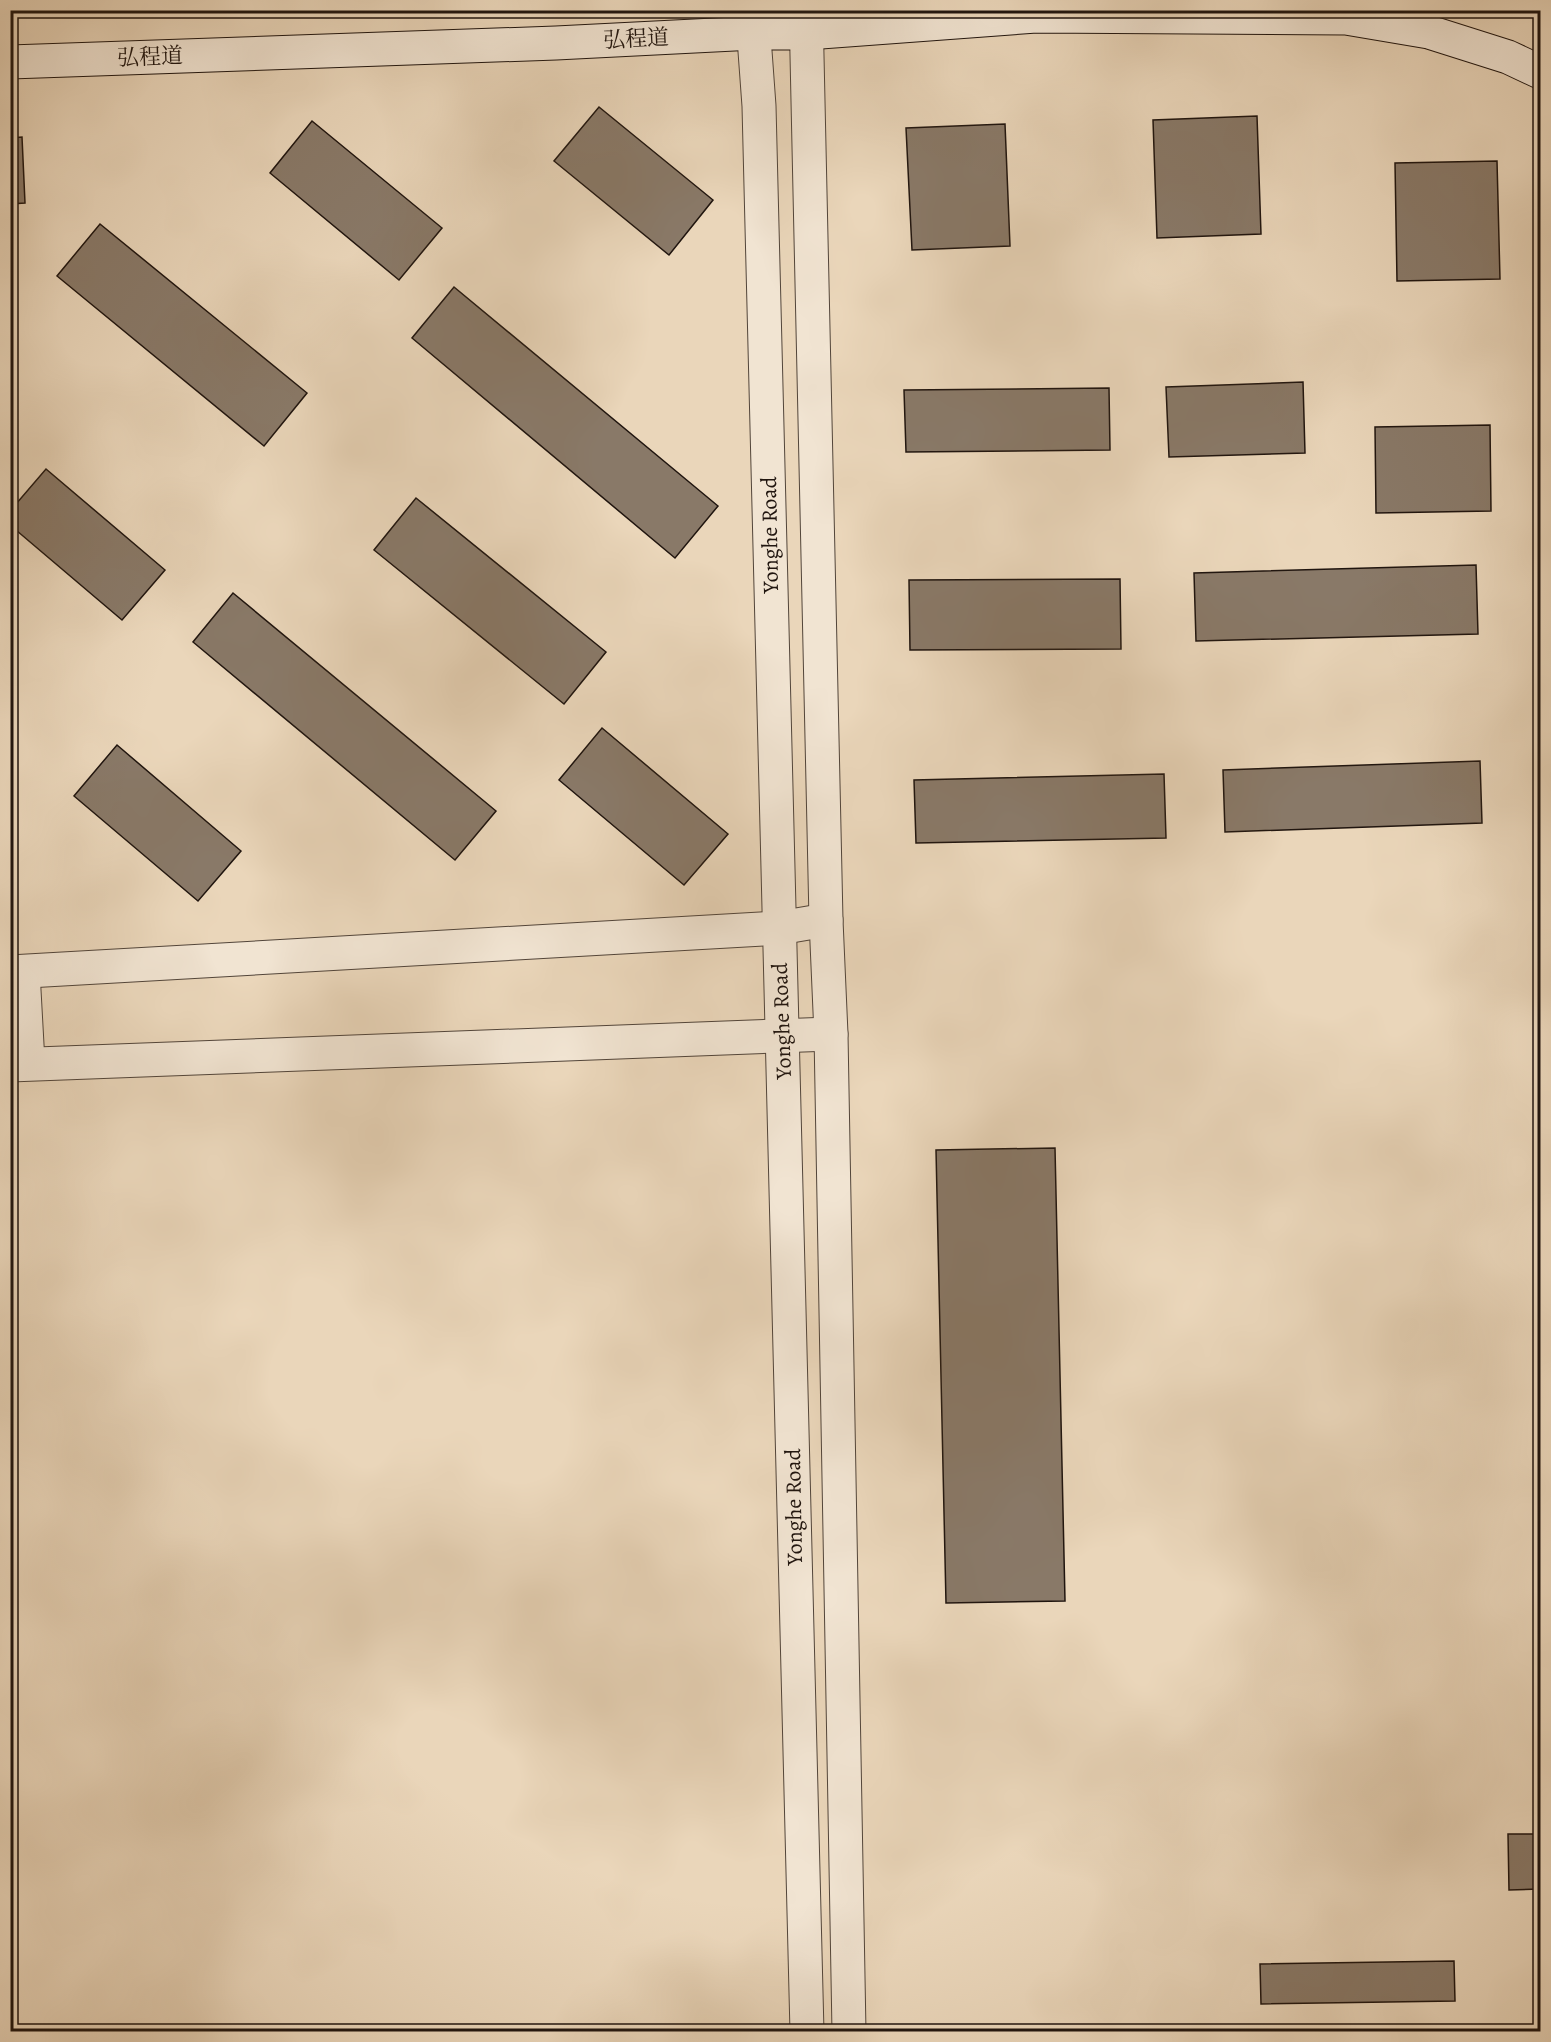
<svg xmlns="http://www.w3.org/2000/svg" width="1551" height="2042" font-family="Alegreya,'Noto Serif SC',serif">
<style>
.building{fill:#897968;stroke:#20150f;stroke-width:1.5}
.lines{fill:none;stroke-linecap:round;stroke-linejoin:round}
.minor-casing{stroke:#52453a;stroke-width:35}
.tertiary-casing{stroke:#52453a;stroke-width:35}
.secondary-casing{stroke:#20150f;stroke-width:35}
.minor{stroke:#f1e4d2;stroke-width:33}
.tertiary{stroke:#f1e4d2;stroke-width:33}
.secondary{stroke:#f1e4d2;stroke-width:33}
.labels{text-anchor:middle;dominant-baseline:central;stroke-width:6;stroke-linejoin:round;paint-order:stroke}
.street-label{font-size:22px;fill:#20150f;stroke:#f1e4d2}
</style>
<rect width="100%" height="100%" fill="#ead6ba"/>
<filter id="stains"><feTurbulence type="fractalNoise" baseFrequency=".00333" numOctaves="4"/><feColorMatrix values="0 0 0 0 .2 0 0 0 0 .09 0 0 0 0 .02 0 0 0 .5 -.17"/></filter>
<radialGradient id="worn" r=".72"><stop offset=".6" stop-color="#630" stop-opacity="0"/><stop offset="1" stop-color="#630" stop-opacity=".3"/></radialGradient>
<!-- building -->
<g class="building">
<path d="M599 107 713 200 669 255 554 161Z"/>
<path d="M1257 116 1261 234 1157 238 1153 120Z"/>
<path d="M312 121 442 228 399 280 270 173Z"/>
<path d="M1005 124 1010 246 912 250 906 128Z"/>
<path d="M22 137 25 203 10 204V138Z"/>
<path d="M1497 161 1500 279 1397 281 1395 163Z"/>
<path d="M100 224 307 393 264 446 57 276Z"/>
<path d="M454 287 718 506 675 558 412 338Z"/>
<path d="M1303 382 1305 453 1169 457 1166 387Z"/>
<path d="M1109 388 1110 450 906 452 904 390Z"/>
<path d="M1490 425 1491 511 1376 513 1375 427Z"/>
<path d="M46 469 165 570 122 620 10 525V511Z"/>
<path d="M416 498 606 652 564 704 374 550Z"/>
<path d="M1476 565 1478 634 1196 641 1194 573Z"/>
<path d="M1120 579 1121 649 910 650 909 580Z"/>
<path d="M233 593 496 811 455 860 193 642Z"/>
<path d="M602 728 728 834 684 885 559 780Z"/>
<path d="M117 745 241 851 198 901 74 796Z"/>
<path d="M1480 761 1482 823 1225 832 1223 770Z"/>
<path d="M1164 774 1166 838 916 843 914 780Z"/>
<path d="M1055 1148 1065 1601 946 1603 936 1150Z"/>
<path d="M1508 1834H1540V1889L1509 1890Z"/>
<path d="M1454 1961 1455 2001 1261 2004 1260 1964Z"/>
</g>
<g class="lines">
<defs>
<g id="minor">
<path d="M10 972 779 928 826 920"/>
<path d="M23 972 28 1063"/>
<path d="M10 1065 831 1034"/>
</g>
<g id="tertiary">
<path d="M752 10 759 106 807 2032"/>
<path d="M806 10 826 920 831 1034 849 2032"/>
</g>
<path id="secondary" d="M10 62 556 43 754 33H807L1036 16 1346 18 1429 32 1508 57 1540 72"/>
</defs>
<!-- minor casing -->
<use href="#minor" class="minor-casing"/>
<!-- tertiary casing -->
<use href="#tertiary" class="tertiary-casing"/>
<!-- secondary casing -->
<use href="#secondary" class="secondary-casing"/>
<!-- minor -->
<use href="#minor" class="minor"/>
<!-- tertiary -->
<use href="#tertiary" class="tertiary"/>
<!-- secondary -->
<use href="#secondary" class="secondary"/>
</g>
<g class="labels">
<!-- street labels -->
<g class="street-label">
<text transform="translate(636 39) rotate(-3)">弘程道</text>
<text transform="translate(150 57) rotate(-2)">弘程道</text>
<text transform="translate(770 535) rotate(-91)">Yonghe Road</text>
<text transform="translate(782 1021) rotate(-92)">Yonghe Road</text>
<text transform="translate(794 1507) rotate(-91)">Yonghe Road</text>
</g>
</g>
<!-- margin -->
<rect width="1551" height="2042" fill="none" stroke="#ead6ba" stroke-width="36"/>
<rect x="12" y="12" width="1527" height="2018" fill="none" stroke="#20150f" stroke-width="3"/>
<rect x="18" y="18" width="1515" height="2006" fill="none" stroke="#20150f" stroke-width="1.5"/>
<rect width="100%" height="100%" filter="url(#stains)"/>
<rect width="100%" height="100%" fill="url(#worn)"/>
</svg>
